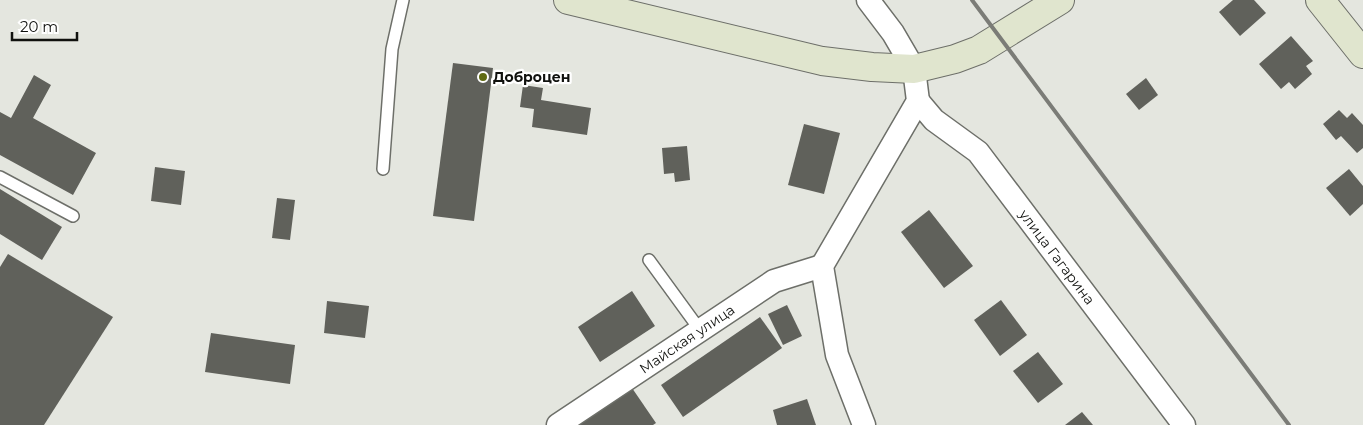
<svg xmlns="http://www.w3.org/2000/svg" width="1363" height="425" font-family="Montserrat,sans-serif">
<style>
.building{fill:#60615b}
.lines{fill:none;stroke-linecap:round;stroke-linejoin:round}
.lane-casing{stroke:#6d6f69;stroke-width:14}
.street-casing{stroke:#6d6f69;stroke-width:25}
.secondary-casing{stroke:#6d6f69;stroke-width:30}
.lane{stroke:#fff;stroke-width:11}
.street{stroke:#fff;stroke-width:22}
.secondary{stroke:#e0e5ce;stroke-width:28}
.rail{stroke:#7b7c77;stroke-width:4}
.poi-dot{fill:#606b13;stroke:#fff;stroke-width:2}
.labels{text-anchor:middle;dominant-baseline:central;stroke-width:4.5;stroke-linejoin:round;paint-order:stroke}
.poi-label{font-size:14px;font-weight:bold;fill:#10110e;stroke:#fff;text-anchor:start}
.street-label{font-size:14px;fill:#10110e;stroke:#fff}
</style>
<rect width="100%" height="100%" fill="#e4e6df"/>
<!-- building -->
<g class="building">
<path d="M1233 0H1254L1266 13 1240 36 1219 12Z"/>
<path d="M1291 36 1313 61 1306 66 1312 74 1295 89 1289 82 1281 89 1259 64Z"/>
<path d="M453 63 493 68 474 221 433 216Z"/>
<path d="M34 75 51 85 33 118 96 153 73 195 0 155V112L11 118Z"/>
<path d="M1146 78 1158 95 1139 110 1126 94Z"/>
<path d="M523 85 543 88 541 100 591 108 587 135 532 127 534 109 520 107Z"/>
<path d="M1339 110 1347 118 1352 113 1363 125V148L1357 153 1341 136 1336 140 1323 124Z"/>
<path d="M804 124 840 133 824 194 788 185Z"/>
<path d="M687 146 690 180 675 182 674 173 664 174 662 148Z"/>
<path d="M155 167 185 171 181 205 151 201Z"/>
<path d="M1349 169 1363 186V204L1350 216 1326 188Z"/>
<path d="M0 189 62 227 42 260 0 234Z"/>
<path d="M277 198 295 200 290 240 272 238Z"/>
<path d="M929 210 973 266 944 288 901 232Z"/>
<path d="M8 254 113 317 44 425H0V267Z"/>
<path d="M632 291 655 326 600 362 578 327Z"/>
<path d="M1001 300 1027 335 1000 356 974 320Z"/>
<path d="M327 301 369 306 365 338 324 333Z"/>
<path d="M787 305 802 336 783 345 768 314Z"/>
<path d="M760 317 782 348 683 417 661 385Z"/>
<path d="M211 333 295 345 290 384 205 372Z"/>
<path d="M1038 352 1063 384 1038 403 1013 371Z"/>
<path d="M632 388 656 423 653 425H579Z"/>
<path d="M807 399 816 425H777L773 410Z"/>
<path d="M1082 412 1093 425H1065Z"/>
</g>
<g class="lines">
<defs>
<g id="lane">
<path d="M383 169 392 49 403 0"/>
<path d="M0 177 73 216"/>
<path d="M649 260 700 330"/>
</g>
<g id="street">
<path d="M918 101 934 120 978 152 1184 425"/>
<path d="M558 425 774 281 822 266"/>
<path d="M864 425 837 355 822 266 918 101 914 69 893 33 868 0"/>
</g>
<g id="secondary">
<path d="M568 0 822 61 872 67 914 69 955 59 979 50 1060 0"/>
<path d="M1320 0 1363 54"/>
</g>
</defs>
<!-- lane casing -->
<use href="#lane" class="lane-casing"/>
<!-- street casing -->
<use href="#street" class="street-casing"/>
<!-- secondary casing -->
<use href="#secondary" class="secondary-casing"/>
<!-- lane -->
<use href="#lane" class="lane"/>
<!-- street -->
<use href="#street" class="street"/>
<!-- secondary -->
<use href="#secondary" class="secondary"/>
<!-- rail -->
<path class="rail" d="M972 0 1289 425"/>
</g>
<!-- markers -->
<circle class="poi-dot" cx="483" cy="77" r="5"/>
<g class="labels">
<!-- poi labels -->
<g class="poi-label">
<text x="493" y="77">Доброцен</text>
</g>
<!-- street labels -->
<g class="street-label">
<text transform="translate(1057 257) rotate(53)">улица Гагарина</text>
<text transform="translate(687 339) rotate(-34)">Майская улица</text>
</g>
</g>
<!-- scale -->
<path d="M12 32v8h65v-8" fill="none" stroke="#10110e" stroke-width="2.5"/>
<text x="20" y="32" font-size="15" fill="#10110e" stroke="#ffffff" stroke-width="4" paint-order="stroke">20 m</text>
</svg>
